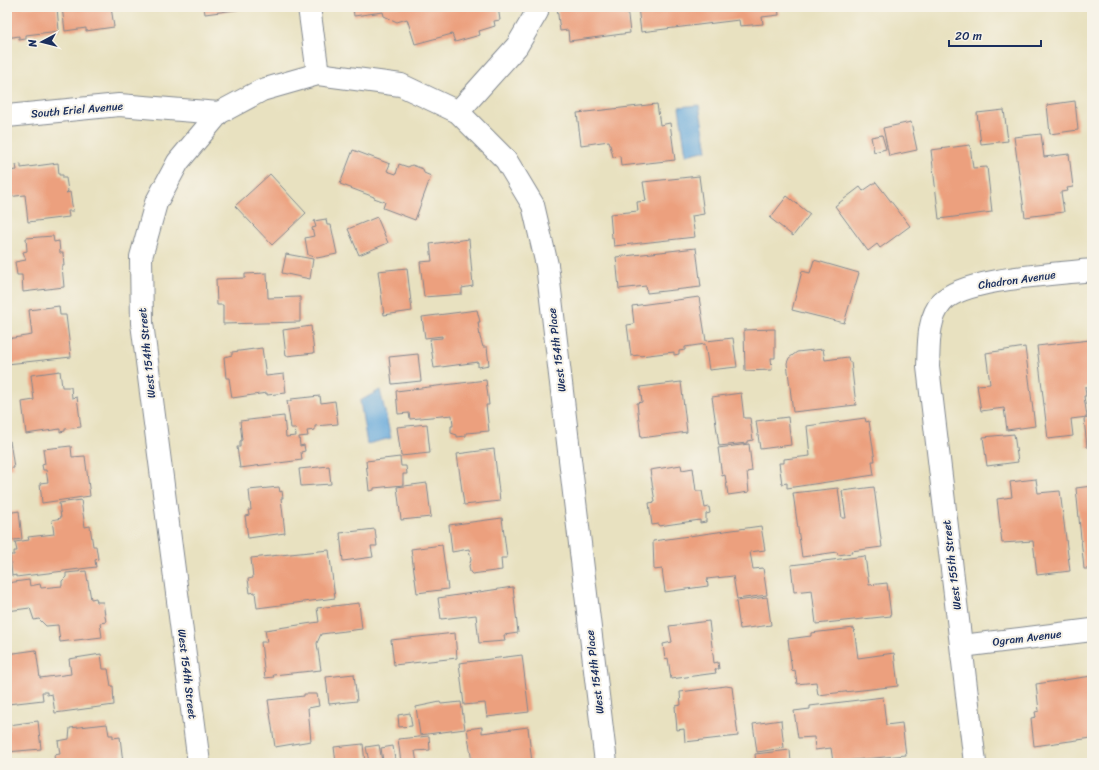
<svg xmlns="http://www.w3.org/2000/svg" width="1099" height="770" font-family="Sriracha,sans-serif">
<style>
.water{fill:#65a8da;stroke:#406c9c}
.building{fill:#eca07e}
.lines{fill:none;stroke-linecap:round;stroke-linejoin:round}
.minor-casing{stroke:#82888f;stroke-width:24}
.minor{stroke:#fff;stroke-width:22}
.labels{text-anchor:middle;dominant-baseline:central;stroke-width:4;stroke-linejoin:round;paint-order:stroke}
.street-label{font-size:11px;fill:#1b2f5e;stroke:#f7f3e8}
</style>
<rect width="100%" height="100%" fill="#f7f3e8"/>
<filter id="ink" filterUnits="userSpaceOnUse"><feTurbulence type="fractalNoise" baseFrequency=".025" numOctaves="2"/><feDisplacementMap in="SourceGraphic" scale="8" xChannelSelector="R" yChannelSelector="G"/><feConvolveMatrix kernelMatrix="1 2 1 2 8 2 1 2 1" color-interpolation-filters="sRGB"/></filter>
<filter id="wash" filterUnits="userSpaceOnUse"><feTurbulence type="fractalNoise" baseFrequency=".012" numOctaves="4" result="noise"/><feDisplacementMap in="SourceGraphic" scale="16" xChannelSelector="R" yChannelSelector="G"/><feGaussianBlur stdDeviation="0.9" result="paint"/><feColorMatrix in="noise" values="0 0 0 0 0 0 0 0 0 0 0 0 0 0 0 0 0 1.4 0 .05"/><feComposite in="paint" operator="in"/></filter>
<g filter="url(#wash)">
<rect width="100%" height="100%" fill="#e8e1c0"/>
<!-- water -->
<g class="water">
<path d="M699 105 707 150 686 155 679 107Z"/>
<path d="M380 390 391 438 367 444 360 401Z"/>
</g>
<g id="blocks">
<!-- building -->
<g class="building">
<path d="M7 7H57L59 31 26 35V39L19 40V36L7 38Z"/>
<path d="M62 7H111L114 27 86 31V28L65 31Z"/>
<path d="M204 7H242L243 9 205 14Z"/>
<path d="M353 7H498L500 20 494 21 495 26 479 31 480 35 455 42 452 34 415 44 407 19 397 22 384 16 383 12 354 16Z"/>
<path d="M557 7H627L630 33 569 41 568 30 560 31Z"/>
<path d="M638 7H778L779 15 762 17 763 24 740 26 739 20 641 32Z"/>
<path d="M1075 101 1078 130 1050 134 1047 105Z"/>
<path d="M657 104 660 125 670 123 675 160 621 166 620 156 613 157 609 141 581 145 577 113Z"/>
<path d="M1004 110 1008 141 981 144 977 113Z"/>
<path d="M911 122 917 150 889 156 883 128Z"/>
<path d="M1041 134 1044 157 1069 154 1073 187 1067 188 1068 191 1061 192 1064 212 1025 217 1014 137Z"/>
<path d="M882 135 886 149 874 152 871 137Z"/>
<path d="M970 145 973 168 987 167 992 212 939 219 931 150Z"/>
<path d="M353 150 390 164 387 171 396 174 399 164 408 167 412 165 423 169 424 173 431 176 415 220 383 208 385 202 374 198V197L340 184Z"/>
<path d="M58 163 59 175H63V178H66L68 191 66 193 70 192 73 211H68L69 217 28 222 25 195 7 197V171L17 170 16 165 21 164V168Z"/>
<path d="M270 174 306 213 272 245 235 206Z"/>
<path d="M699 176 704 214 692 216 695 237 614 246 613 238H612L610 214 638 211 637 202 646 201 643 182Z"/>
<path d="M876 182 910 226 880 248 877 244 868 251 835 206 860 187 863 191Z"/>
<path d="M787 196 810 214 793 236 770 218Z"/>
<path d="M377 217 388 243 359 255 348 229Z"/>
<path d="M326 219 327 225H331L337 254 317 258 308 255 305 238 314 236 312 228 316 227 314 221Z"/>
<path d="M53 236 54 242 59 241 60 253H63L64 266H62L64 287 23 292 22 275H17L15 262 26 260 23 252 27 251 26 238Z"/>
<path d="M469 239 473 286 462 288V294L424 297 420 262 432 261 430 244Z"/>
<path d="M696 248 701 287 647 293 646 286 619 289 616 257Z"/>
<path d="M286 254 313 259 310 279 282 273Z"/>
<path d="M814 260 859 273 844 323 792 310 802 271 810 273Z"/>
<path d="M407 268 412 311 384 315 378 271Z"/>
<path d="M267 273 268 298 300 297V322L223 324V305H217L216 279 245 278V274Z"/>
<path d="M699 297 706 341 733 338 737 367 709 370 705 344 685 347V350L679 351V354L674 355V352L640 356V355L631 356 627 325 634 324 632 306Z"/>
<path d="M59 306 60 315H66L71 357 7 364V339L32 335 29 310Z"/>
<path d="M477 310 480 322H478L480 337 483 347H487L489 365 478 367V362L434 368 430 339 442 338V336L425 338 422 317Z"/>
<path d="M311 326 314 353 286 356 283 330Z"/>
<path d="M775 329V358H771L772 370 745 371 744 330Z"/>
<path d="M1090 340 1092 386 1085 387 1086 396H1084L1087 417 1071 419 1073 436 1048 439 1037 346Z"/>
<path d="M1025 347 1035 426 1007 430 1004 408 981 411 977 385 990 384 986 353Z"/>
<path d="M262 348 266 376 284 374 286 393 267 395V393L232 398 229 378H226L224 357 232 355V352Z"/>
<path d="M823 349 825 360 848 357 849 362H851L856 405 793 412 787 363 789 358 797 352Z"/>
<path d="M418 354 421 381 392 384 389 357Z"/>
<path d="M60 371 62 387H71L72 398 77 397 81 427 65 429V431L60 432V429L26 434 22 402 34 400 31 375Z"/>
<path d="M486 380 489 405H486L489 431 466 433V436L457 437V435L451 433V426H453L452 415 410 419 409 413 398 414 396 391Z"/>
<path d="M681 382 687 432 641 438 637 403 642 402 640 387Z"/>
<path d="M741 393 744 418H750L753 440 747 441V443L719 446 712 397Z"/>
<path d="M320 396 321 403 335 401 338 424 315 426V430L307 431 308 436 299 437 300 446 304 445 305 451 301 452 302 460 240 468 237 447H240V441L242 440 240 421 284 416 286 437 296 436 295 428H291L287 401H291V399Z"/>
<path d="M788 417 791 445 760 449 756 421Z"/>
<path d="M1092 417V447H1087L1084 419Z"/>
<path d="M865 418 866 422 869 421 875 461H872L874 475 787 488V483L782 484 779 463H784V459L810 456 807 426Z"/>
<path d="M427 424 430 453 401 456 397 427Z"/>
<path d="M1014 434 1018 462 987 466 983 437Z"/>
<path d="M7 441H10L14 468 7 469Z"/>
<path d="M749 444 752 471 747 472 749 492 728 495 725 475 722 476 718 448Z"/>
<path d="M71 446 72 457 85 456 90 496 42 503 40 483 48 482 46 470H43L42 465 45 464 43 449Z"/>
<path d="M494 449 500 501 464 505 457 454Z"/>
<path d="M400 457 401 466H406L407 474H403V485L374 488V490L369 491 366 461Z"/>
<path d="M681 465 682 470 693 468 696 491H702L705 508 709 507 710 513 706 514V522L700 523V520L659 526V524L652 525 649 503 655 502 650 470Z"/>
<path d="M329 466 331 484 301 486 299 469Z"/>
<path d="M1036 479 1038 493 1060 491 1070 571 1037 575 1033 541 1002 543 997 499 1012 497 1010 482Z"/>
<path d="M427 483 431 517 401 520 397 487Z"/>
<path d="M1092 486V569H1084L1076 488Z"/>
<path d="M279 487 280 492 282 491 283 498H281L285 533 248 538 245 516 249 515 248 510H251L249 490Z"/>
<path d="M874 487 882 547 851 551 852 553 838 555 837 552 802 557 793 493 838 488 842 518H846L842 491Z"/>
<path d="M81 500 85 527 90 526 93 546H96L98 559 95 560 96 567 16 577V575L12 576 10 555H14V551H17L15 542 29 540 28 537 54 534 52 520 61 518 59 503Z"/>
<path d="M19 511 22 539 7 541V513Z"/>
<path d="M502 518 507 558H501L502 570 472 574 470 572 469 566 471 560 469 549 452 552 449 525Z"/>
<path d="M761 526 765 550 750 552 753 569 763 568 767 595 737 599 733 576 707 579 708 586 665 592 662 569 654 570 653 541Z"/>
<path d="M375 529 377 546H371L373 557 343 561 340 533Z"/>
<path d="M442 545 448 589 417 593 411 549Z"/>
<path d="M329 550 335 598 257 608 255 592 250 593 248 579 253 578 251 558Z"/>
<path d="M865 556 869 585 887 583 891 616 816 624 812 590 794 592 791 565Z"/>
<path d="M86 571 91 599 96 598 97 602H103L106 622 100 623 102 637 60 642 58 625 46 626 39 619 34 620 30 608 7 611V583L29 580 30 586 40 584 41 588 62 586V581L66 577V573Z"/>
<path d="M513 587 518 633 504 635 505 641 479 643 476 615 441 619 438 598Z"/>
<path d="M767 597 771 625 740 629 736 601Z"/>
<path d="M359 603 362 629 321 634 317 643 321 670 273 675 274 677 265 678 261 642H267L265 630 319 622 317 608Z"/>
<path d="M709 621 714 663 718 662 719 669H715L716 673 671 679 668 658 665 659 663 644 672 642 669 626Z"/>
<path d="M854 628 858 658 894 653 898 686 818 695 816 682 797 684 795 670 792 671 788 639 811 636V633Z"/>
<path d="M455 633 457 658 394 665 391 640Z"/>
<path d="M36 650 40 678 71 674 69 659 101 654 103 669H108L111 686H113L114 705 55 713 52 694 47 695V692H42L43 700 8 704 7 676H10L7 654Z"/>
<path d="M522 655 529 712 487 717 485 703 464 705 459 663Z"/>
<path d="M354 674 357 701 329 704 326 677Z"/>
<path d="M1092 676V738L1034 746 1031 718 1036 717 1035 712 1039 711 1036 684Z"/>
<path d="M726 686 732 687 738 736 685 742 684 729 677 730 675 706 681 705 680 692Z"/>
<path d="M304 694H317L319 706 308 708 311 741 275 747 268 700 304 696Z"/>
<path d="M883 697 886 725 902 723 906 755 833 762 831 748 815 750 814 737 798 738 794 711 810 709V706Z"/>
<path d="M440 702 441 704 461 702 465 729 420 735 416 707Z"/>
<path d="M410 713 412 726 399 727 398 715Z"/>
<path d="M781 720 784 748 757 752 753 724Z"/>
<path d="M38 721 41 749 7 752V730H10L9 725Z"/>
<path d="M107 724 109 735H113V738L120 737 123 763H55L54 755 60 754 58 741 69 739 70 728Z"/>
<path d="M482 727V733L528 727 532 763H472L467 729Z"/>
<path d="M429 736 430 750 415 751 417 763H401L398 739Z"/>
<path d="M363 744 365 763H336L334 747Z"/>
<path d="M379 745 382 761 369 762 366 747Z"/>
<path d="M393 746 395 759 383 761 381 748Z"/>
<path d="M790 750 791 763H756L755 754Z"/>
</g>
</g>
</g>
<g filter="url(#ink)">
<use href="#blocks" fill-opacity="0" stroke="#82888f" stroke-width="1"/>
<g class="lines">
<defs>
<g id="minor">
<path d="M309 7 318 74"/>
<path d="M458 112 517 46 537 12V7"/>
<path d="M7 116 119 105 219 113"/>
<path d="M962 646 1092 630"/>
<path d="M199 763 142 323 141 257 156 203 178 162 219 113 262 90 318 74 401 85 458 112 506 160 533 205 547 265 606 763"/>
<path d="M975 763 928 367C929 346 927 319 942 302 964 278 1058 274 1092 270"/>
</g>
</defs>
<!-- minor casing -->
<use href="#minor" class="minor-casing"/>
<!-- minor -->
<use href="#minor" class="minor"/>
</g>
</g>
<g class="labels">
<!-- street labels -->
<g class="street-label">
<text transform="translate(77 110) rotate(-5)">South Eriel Avenue</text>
<text transform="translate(1017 280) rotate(-8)">Chadron Avenue</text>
<text transform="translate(557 350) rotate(-97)">West 154th Place</text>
<text transform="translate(147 353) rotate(-96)">West 154th Street</text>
<text transform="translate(952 565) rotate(-97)">West 155th Street</text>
<text transform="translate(1027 638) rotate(-7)">Ogram Avenue</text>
<text transform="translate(595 672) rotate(-97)">West 154th Place</text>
<text transform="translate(187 674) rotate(83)">West 154th Street</text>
</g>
</g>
<!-- margin -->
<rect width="1099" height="770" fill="none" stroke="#f7f3e8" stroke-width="24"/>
<!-- north arrow -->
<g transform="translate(42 42) rotate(263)" stroke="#f7f3e8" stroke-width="3" paint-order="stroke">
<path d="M0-3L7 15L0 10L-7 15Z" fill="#1b2f5e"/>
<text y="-6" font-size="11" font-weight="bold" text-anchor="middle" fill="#1b2f5e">N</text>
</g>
<!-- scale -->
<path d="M949 40v6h92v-6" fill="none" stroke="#1b2f5e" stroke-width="2"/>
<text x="955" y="40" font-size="12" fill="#1b2f5e" stroke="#f7f3e8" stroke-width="3" paint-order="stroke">20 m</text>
</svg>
